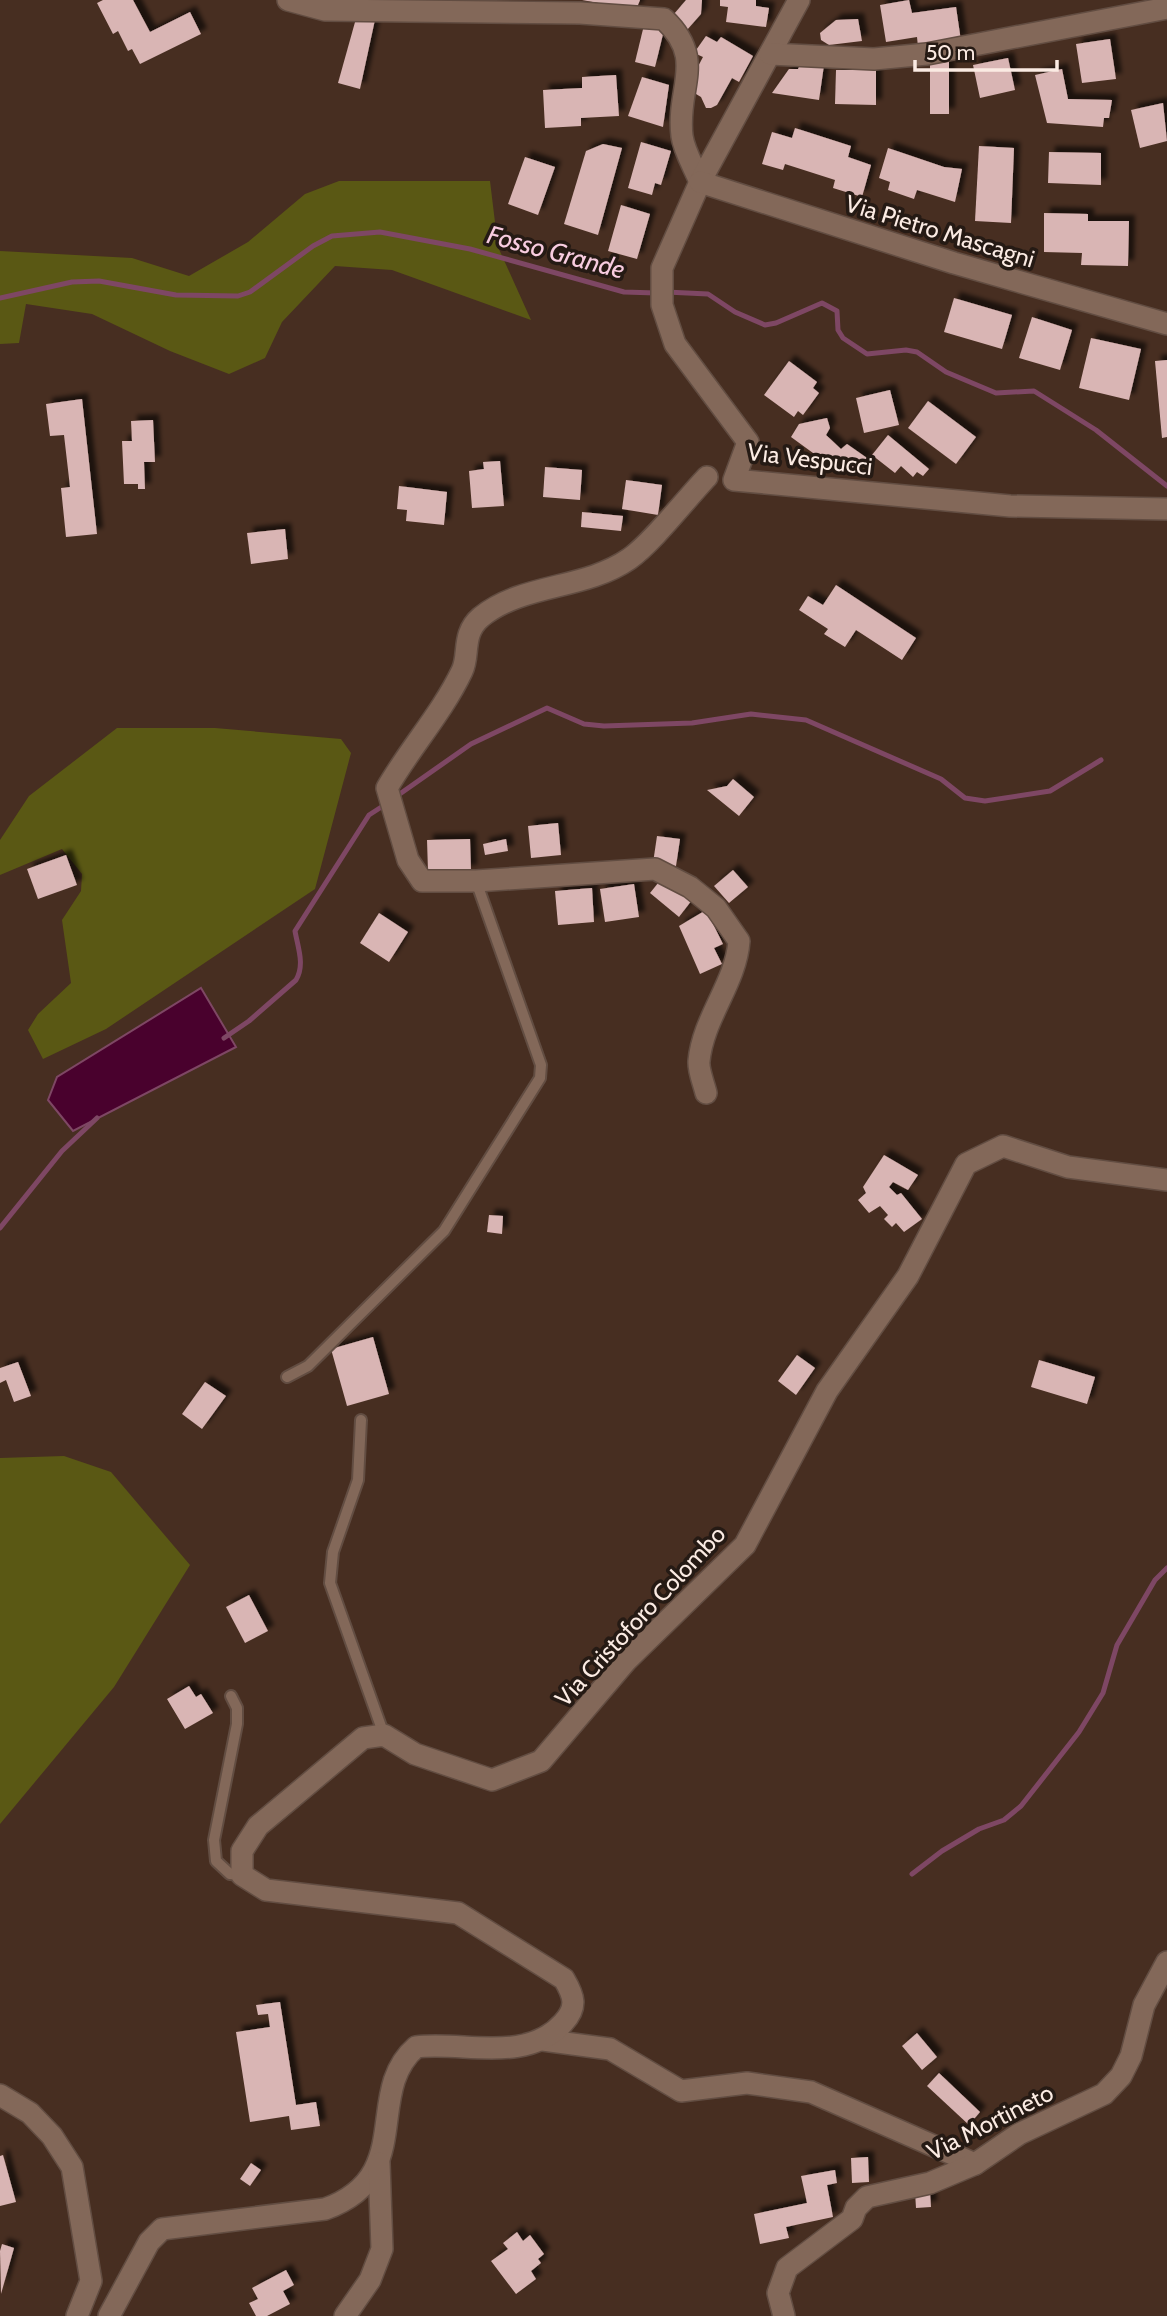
<svg xmlns="http://www.w3.org/2000/svg" width="1167" height="2316" font-family="Cabin,sans-serif">
<style>
.green{fill:#5a5814}
.water{fill:#49012d;stroke:#7e4764;stroke-width:2}
.lines{fill:none;stroke-linecap:round;stroke-linejoin:round}
.stream{stroke:#7e4764;stroke-width:5}
.building{fill:#d9b5b4;filter:url(#shadow)}
.lane-casing{stroke:#624d42;stroke-width:14}
.street-casing{stroke:#624d42;stroke-width:24}
.lane{stroke:#836859;stroke-width:10}
.street{stroke:#836859;stroke-width:21}
.labels{text-anchor:middle;dominant-baseline:central;stroke-width:7;stroke-linejoin:round;paint-order:stroke}
.street-label{font-size:24px;fill:#fbebe3;stroke:#251a14}
.water-label{font-size:26px;font-style:italic;fill:#f8cce0;stroke:#251a14}
</style>
<defs>
<filter id="shadow"><feDropShadow dx="6" dy="-6" stdDeviation="2" flood-color="#0009"/></filter>
</defs>
<rect width="100%" height="100%" fill="#472e21"/>
<!-- green -->
<g class="green">
<path d="M339 181H490L498 247 531 320 392 270 335 266 282 322 265 358 229 374 170 351 92 314 26 304 19 343 0 344V251L132 258 189 276 248 242 305 194Z"/>
<path d="M117 728H215L341 739 351 753 315 889 106 1029 43 1059 28 1030 38 1014 71 983 62 920 81 891 82 874 62 849 0 875V840L29 796Z"/>
<path d="M64 1456 111 1472 190 1565 114 1687 0 1824V1458Z"/>
</g>
<!-- water -->
<path class="water" d="M201 988 236 1047 73 1131 48 1100 57 1077Z"/>
<g class="lines">
<!-- stream -->
<g class="stream">
<path d="M666 292 708 294 735 312 765 325 776 323 822 303 837 311 838 330 843 338 867 354 906 350 917 352 946 372 996 393 1034 391 1096 430 1167 486"/>
<path d="M0 298 72 282 99 281 176 295 238 296 250 292 313 246 332 236 380 232 470 249 624 292 656 293"/>
<path d="M394 798 471 744 547 708 584 724 604 726 692 723 751 714 806 720 941 779 965 798 985 801 1050 791 1101 760"/>
<path d="M224 1038 249 1021 296 980C305 965 298 948 295 931L369 815 386 804"/>
<path d="M0 1228 62 1151 97 1118"/>
<path d="M912 1874 942 1851 979 1829 1004 1820 1021 1806 1079 1732 1103 1693 1117 1645 1155 1580 1167 1568"/>
</g>
</g>
<!-- building -->
<g class="building">
<path d="M103 0H133L150 32 190 12 201 34 140 64 132 49 128 51 118 31 113 34 97 3Z"/>
<path d="M582 0H640L636 10Z"/>
<path d="M686 0H702L701 14 687 30 674 14Z"/>
<path d="M720 0H756V6L769 8 766 27 726 22 728 7 720 6Z"/>
<path d="M909 0 912 13 956 7 961 41 918 47 917 37 886 42 880 5Z"/>
<path d="M357 15H376L360 89 338 83Z"/>
<path d="M858 19 862 41 829 45 821 40 820 33 836 20Z"/>
<path d="M645 21 665 26 655 67 635 62Z"/>
<path d="M706 36 717 42 721 37 753 56 739 82 732 78 717 105 711 108H706L701 97 691 91 697 81 692 78 703 57 694 53Z"/>
<path d="M1110 39 1116 79 1082 83 1076 44Z"/>
<path d="M1008 58 1015 90 980 98 973 65Z"/>
<path d="M949 60V114H930V61Z"/>
<path d="M802 61 824 65 819 100 772 93 789 69H798Z"/>
<path d="M1062 69 1068 99 1112 100 1109 118H1104L1103 127 1047 123 1035 75Z"/>
<path d="M836 70H876V105L835 104Z"/>
<path d="M616 75 619 116 581 118V126L545 128 543 90 582 88V77Z"/>
<path d="M642 77 669 85 663 127 628 116Z"/>
<path d="M1163 103 1167 141 1140 148 1131 110Z"/>
<path d="M795 128 851 146 848 157 871 165 862 197 833 188 835 180 785 164 783 170 762 164 772 132 792 138Z"/>
<path d="M641 142 671 151 661 185 655 183 652 195 628 188Z"/>
<path d="M603 144 622 148 598 235 564 224 586 151Z"/>
<path d="M979 146 1014 148 1011 223 975 221Z"/>
<path d="M888 148 944 167 962 169 955 202 917 190 914 199 888 190 890 182 879 178Z"/>
<path d="M1049 152 1101 153V185L1048 183Z"/>
<path d="M525 157 555 167 538 215 508 204Z"/>
<path d="M621 205 650 214 637 259 608 251Z"/>
<path d="M1044 213 1088 214V221H1129L1128 266 1081 265 1082 253 1044 252Z"/>
<path d="M954 298 1012 315 1002 349 944 332Z"/>
<path d="M1032 317 1072 330 1060 370 1019 358Z"/>
<path d="M1091 338 1141 349 1129 400 1079 388Z"/>
<path d="M1167 360V437L1162 438 1155 361Z"/>
<path d="M789 361 817 382 813 388 819 393 803 415 798 411 794 417 764 395Z"/>
<path d="M890 390 899 425 864 433 856 398Z"/>
<path d="M82 399 97 534 66 537 61 488 70 487 64 435 50 436 46 404Z"/>
<path d="M928 401 976 437 956 464 908 428Z"/>
<path d="M827 418 830 428 826 435 841 449 847 444 867 458 857 471 838 464 835 469 791 437 799 424Z"/>
<path d="M153 420 155 462H144L145 489H138V484H124L122 441H132L131 421Z"/>
<path d="M888 435 929 469 923 476 917 472 913 477 901 466 895 473 872 455Z"/>
<path d="M500 461 504 506 472 508 469 471 484 469 483 462Z"/>
<path d="M545 467 582 470 580 500 543 497Z"/>
<path d="M626 480 662 485 658 515 622 509Z"/>
<path d="M399 486 447 492 444 525 406 521 407 510 397 509Z"/>
<path d="M582 512 623 516 621 531 581 527Z"/>
<path d="M285 529 288 559 251 564 247 533Z"/>
<path d="M836 585 916 638 902 660 856 630 845 647 824 634 828 629 799 610 808 596 823 605Z"/>
<path d="M733 779 754 797 739 816 707 790 727 786Z"/>
<path d="M558 823 561 855 531 858 528 826Z"/>
<path d="M657 836 680 839 676 866 653 863Z"/>
<path d="M470 839 471 871 428 872 427 840Z"/>
<path d="M506 839 508 851 485 855 483 844Z"/>
<path d="M66 855 77 885 38 899 27 869Z"/>
<path d="M733 870 748 887 729 903 714 886Z"/>
<path d="M663 877 692 900 679 917 650 893Z"/>
<path d="M634 884 639 917 605 922 600 889Z"/>
<path d="M592 888 594 922 558 925 555 891Z"/>
<path d="M706 910 723 944 714 948 722 964 700 974 679 926Z"/>
<path d="M379 913 408 932 389 962 360 943Z"/>
<path d="M884 1155 918 1175 908 1190 893 1182 889 1187 897 1195 901 1193 922 1219 904 1232 896 1223 892 1227 884 1219 888 1215 880 1206 869 1213 858 1200 866 1193 863 1187Z"/>
<path d="M489 1215 503 1216 502 1234 487 1232Z"/>
<path d="M373 1337 389 1394 347 1406 331 1349Z"/>
<path d="M797 1355 815 1368 796 1395 778 1381Z"/>
<path d="M1039 1360 1095 1377 1087 1404 1031 1387Z"/>
<path d="M18 1362 31 1396 14 1402 6 1380 0 1383V1368Z"/>
<path d="M205 1382 226 1396 202 1429 182 1414Z"/>
<path d="M249 1595 268 1631 245 1643 226 1607Z"/>
<path d="M189 1686 196 1697 201 1694 213 1713 185 1729 167 1699Z"/>
<path d="M280 2002 296 2105 316 2102 320 2126 291 2130 289 2116 250 2122 236 2032 270 2027 268 2014 258 2015 256 2005Z"/>
<path d="M917 2033 937 2057 922 2070 902 2046Z"/>
<path d="M939 2073 980 2112 969 2125 927 2086Z"/>
<path d="M3 2155 16 2202 0 2206V2156Z"/>
<path d="M868 2157 869 2182 852 2183 851 2158Z"/>
<path d="M251 2163 261 2170 250 2186 240 2179Z"/>
<path d="M835 2170 837 2183 827 2185 833 2217 786 2227 789 2238 760 2244 754 2214 807 2203 801 2176Z"/>
<path d="M915 2192H930L931 2207 916 2208Z"/>
<path d="M517 2232 523 2241 530 2235 544 2254 538 2259 541 2263 531 2271 536 2279 516 2294 491 2261 508 2249 503 2243Z"/>
<path d="M2 2244 14 2248 1 2294 0 2251Z"/>
<path d="M286 2270 294 2285 283 2291 290 2304 267 2316H256L249 2303 258 2299 252 2288Z"/>
</g>
<g class="lines">
<defs>
<g id="lane">
<path d="M287 1377 308 1366 444 1231 540 1078 541 1065 476 881"/>
<path d="M361 1420 358 1480 333 1552 330 1583 384 1735"/>
<path d="M231 1696 237 1708V1724L214 1840 216 1861 230 1874 242 1875"/>
</g>
<g id="street">
<path d="M288 0 325 10 580 13 664 19C707 60 676 87 682 136 684 151 694 167 700 182"/>
<path d="M799 0 700 182 662 268V305L675 344 748 442 734 480 1010 506 1167 509"/>
<path d="M770 54 874 59 927 54 1167 8"/>
<path d="M700 182 954 263 1167 324"/>
<path d="M706 1093C704 1084 698 1070 699 1061 703 1018 736 983 739 941L716 908 690 887 655 869 476 881H422L408 860 387 788C410 748 442 713 462 671 470 655 461 634 481 617 523 583 584 590 629 559 652 543 686 499 707 477"/>
<path d="M543 2040 610 2049 681 2091 747 2083 811 2092 975 2164"/>
<path d="M0 2095 30 2113 52 2136 72 2167 91 2281 77 2316"/>
<path d="M109 2316 149 2242 162 2229 325 2209C417 2176 363 2093 416 2047 464 2041 526 2064 563 2023 578 2007 574 1996 564 1979L458 1913 266 1890 242 1875V1851L258 1826 363 1738 384 1735 415 1754 492 1780 541 1761 626 1661 745 1545 827 1391 908 1276 966 1164 1003 1146 1068 1167 1167 1180"/>
<path d="M345 2316 370 2280 382 2249 379 2163"/>
<path d="M784 2316 778 2293 787 2268 852 2219 856 2208 867 2197 930 2183 975 2164 1019 2134 1104 2094 1121 2076 1131 2056 1144 2005 1167 1962"/>
</g>
</defs>
<!-- lane casing -->
<use href="#lane" class="lane-casing"/>
<!-- street casing -->
<use href="#street" class="street-casing"/>
<!-- lane -->
<use href="#lane" class="lane"/>
<!-- street -->
<use href="#street" class="street"/>
</g>
<g class="labels">
<!-- street labels -->
<g class="street-label">
<text transform="translate(940 231) rotate(17)">Via Pietro Mascagni</text>
<text transform="translate(810 459) rotate(7)">Via Vespucci</text>
<text transform="translate(640 1616) rotate(-47)">Via Cristoforo Colombo</text>
<text transform="translate(990 2122) rotate(-27)">Via Mortineto</text>
</g>
<!-- water labels -->
<g class="water-label">
<text transform="translate(556 252) rotate(15)">Fosso Grande</text>
</g>
</g>
<!-- scale -->
<path d="M915 60v10h142v-10" fill="none" stroke="#fbebe3" stroke-width="3.5"/>
<text x="926" y="60" font-size="21" fill="#fbebe3" stroke="#251a14" stroke-width="5" paint-order="stroke">50 m</text>
</svg>
